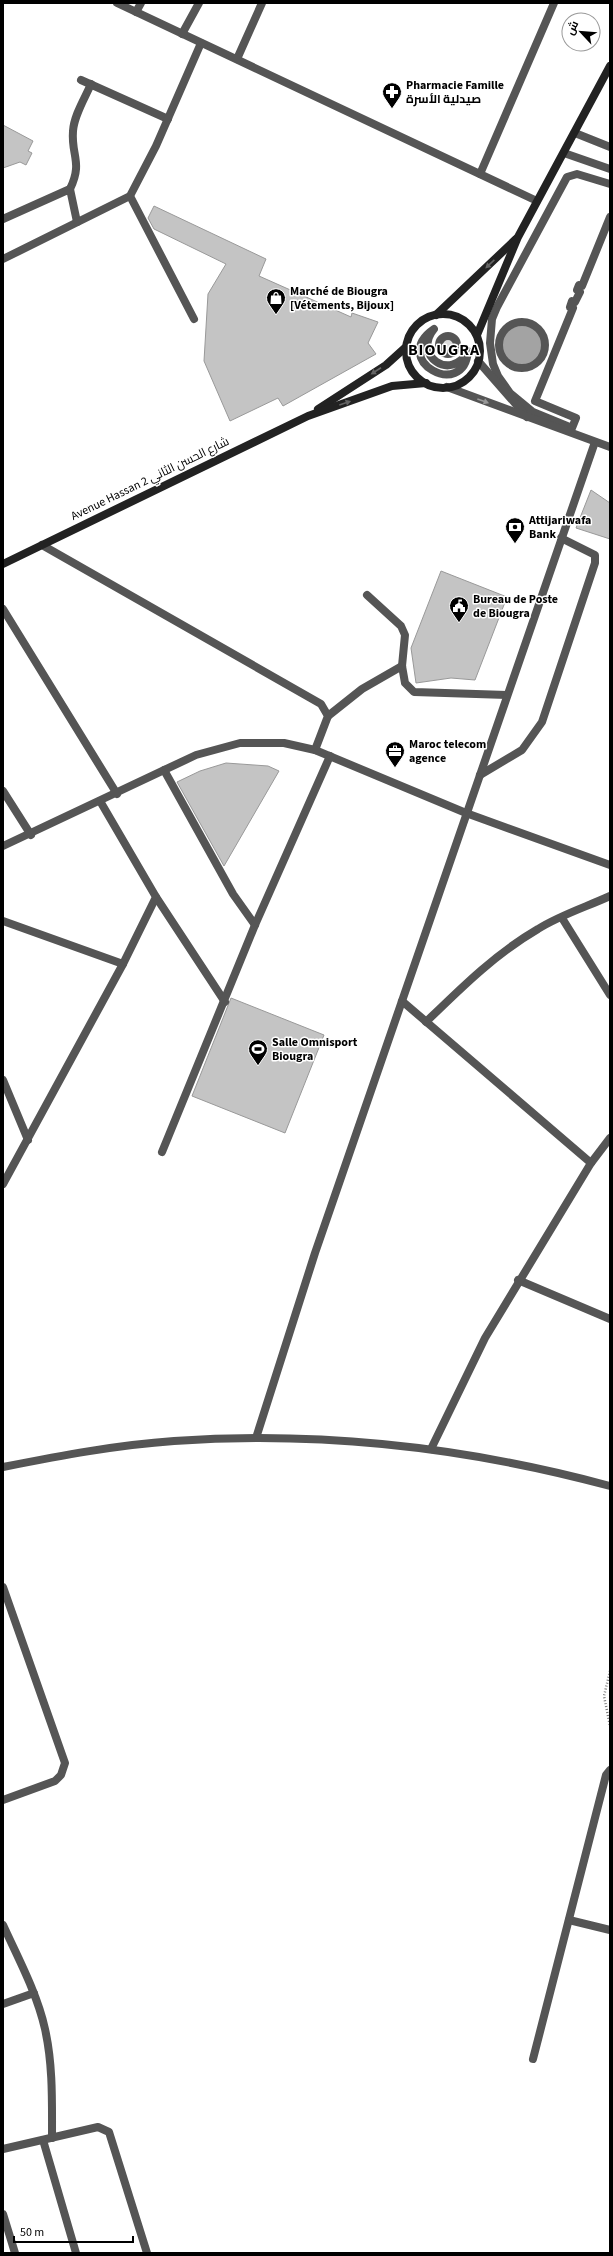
<svg xmlns="http://www.w3.org/2000/svg" width="613" height="2256" font-family="'Source Sans 3',Cairo,sans-serif">
<style>
.green{fill:#dcdcdc}
.water{fill:#a3a3a3}
.building{fill:#c4c4c4;stroke:#999}
.lines{fill:none;stroke-linecap:round;stroke-linejoin:round}
.path{stroke:#777;stroke-width:2.5;stroke-dasharray:1 2;stroke-linecap:butt}
.service{stroke:#555;stroke-width:8}
.pedestrian{stroke:#555;stroke-width:8}
.minor{stroke:#555;stroke-width:8}
.tertiary{stroke:#555;stroke-width:8}
.secondary{stroke:#222;stroke-width:8}
.oneway{fill:#646464}
.oneway2{fill:#999}
.labels{text-anchor:middle;dominant-baseline:central;stroke-width:3;stroke-linejoin:round;paint-order:stroke}
.poi-label{font-size:12px;font-weight:bold;fill:#000;stroke:#fff;text-anchor:start}
.street-label{font-size:12px;fill:#000;stroke:#fff}
.district-label{font-size:16px;font-weight:bold;letter-spacing:1px;fill:#000;stroke:#fff}
</style>
<rect width="100%" height="100%" fill="#fff"/>
<!-- green -->
<circle class="green" cx="448" cy="345" r="9"/>
<!-- water -->
<circle class="water" cx="522" cy="345" r="23"/>
<!-- building -->
<g class="building">
<path d="M3 125 33 141 28 151 32 153 26 165 20 162 3 168Z"/>
<path d="M154 206 266 259 259 276 351 317 352 313 378 322 368 343 376 354 283 406 278 398 230 421 204 361 208 294 226 264 154 229 148 218Z"/>
<path d="M591 490 610 503V539L576 528Z"/>
<path d="M441 571 507 597 475 680 451 678 416 683 411 648Z"/>
<path d="M226 763 268 766 279 771 224 866 177 782 200 771Z"/>
<path d="M231 998 324 1035 285 1133 192 1096Z"/>
</g>
<g class="lines">
<!-- path -->
<path class="path" d="M610 1671 604 1696 610 1726"/>
<!-- service -->
<g class="service">
<path d="M182 34 199 3"/>
<path d="M81 80 168 119"/>
<path d="M575 133 610 147"/>
<path d="M564 153 610 169"/>
<path d="M70 189C83 162 71 156 73 131 74 115 85 98 91 84"/>
<path d="M130 196 194 319"/>
<path d="M3 219 70 189 77 222"/>
<path d="M164 770 233 894 255 925"/>
<path d="M480 775 522 750 542 722 595 563V555L561 538"/>
<path d="M3 791 31 835"/>
<path d="M100 801 156 897 123 964"/>
<path d="M156 897 225 1002"/>
<path d="M3 921 123 964 3 1184"/>
<path d="M3 1080 28 1140"/>
<path d="M162 1152 255 925 330 756"/>
<path d="M518 1280 610 1319"/>
<path d="M569 1920 610 1930"/>
<path d="M533 2059 606 1775 610 1770"/>
</g>
<!-- pedestrian -->
<g class="pedestrian">
<path d="M610 184 577 174 567 177 497 307 492 319 490 343 493 364 498 376 510 393 533 412 572 428 576 418 535 401 573 308 570 307 572 301 575 302 580 292 577 290 579 285 582 286 610 217"/>
<circle cx="522" cy="345" r="23"/>
<path d="M434 329C412 355 451 383 468 351 464 401 389 360 434 329Z"/>
<circle cx="448" cy="345" r="9"/>
</g>
<!-- minor -->
<g class="minor">
<path d="M136 12 141 3"/>
<path d="M237 59 262 3"/>
<path d="M480 174 554 3"/>
<path d="M3 259 130 196 156 146 201 43"/>
<path d="M42 545 321 704 328 716 315 750"/>
<path d="M367 595 401 626 405 635 402 666 405 683 414 692 507 695"/>
<path d="M3 609 117 794"/>
<path d="M328 716 362 689 402 666"/>
<path d="M3 846 196 755 240 743H284L315 750 466 813 610 865"/>
<path d="M562 918 610 995"/>
<path d="M402 1001 591 1163"/>
<path d="M426 1022C461 988 495 954 538 929 560 915 586 907 610 896"/>
<path d="M256 1438 315 1253 595 442"/>
<path d="M431 1449 485 1338 591 1163 610 1138"/>
<path d="M3 1467C59 1456 116 1445 174 1441 320 1431 469 1448 610 1486"/>
<path d="M3 1587 65 1763 61 1775 55 1781 3 1800"/>
<path d="M3 1925C18 1958 37 1993 45 2029 53 2065 52 2101 52 2138"/>
<path d="M3 2004 34 1993"/>
<path d="M43 2140 76 2253"/>
<path d="M3 2149 98 2127 109 2132 147 2253"/>
<path d="M3 2214 15 2253"/>
</g>
<!-- tertiary -->
<g class="tertiary">
<path d="M117 3 537 201"/>
<path d="M478 361 527 417"/>
<path d="M447 387 610 447"/>
</g>
<!-- secondary -->
<g class="secondary">
<circle cx="443" cy="351" r="37"/>
<path d="M436 315 516 239"/>
<path d="M477 335 518 237 610 66"/>
<path d="M318 409 386 365 407 346"/>
<path d="M3 564 308 416 392 386 426 383"/>
</g>
</g>
<!-- one-way arrows -->
<defs><path id="oneway-solid" d="M-6-.8H1V-3.2L6.5 0L1 3.2V.8H-6Z"/></defs>
<g class="oneway">
<use href="#oneway-solid" transform="translate(490 264) rotate(137)"/>
<use href="#oneway-solid" transform="translate(376 371) rotate(147)"/>
<use href="#oneway-solid" transform="translate(345 403) rotate(-19)"/>
</g>
<use class="oneway2" href="#oneway-solid" transform="translate(483 401) rotate(20)"/>
<!-- icons -->
<defs>
<symbol id="pharmacy-pin" viewBox="-11 -11 22 30"><path d="M0 17L-7.5 6A9.5 9.5 0 1 1 7.5 6Z" fill="#000" stroke="#fff"/><path d="M-2-6h4v4h4v4h-4v4h-4v-4h-4v-4h4Z" fill="#fff"/></symbol>
<symbol id="shop-pin" viewBox="-11 -11 22 30"><path d="M0 17L-7.5 6A9.5 9.5 0 1 1 7.5 6Z" fill="#000" stroke="#fff"/><path d="M-5-2.5h2.3a2.7 3.5 0 0 1 5.4 0H5L5.5 6h-11ZM-1.5-2.5h3a1.5 2.3 0 0 0-3 0Z" fill="#fff"/></symbol>
<symbol id="bank-pin" viewBox="-11 -11 22 30"><path d="M0 17L-7.5 6A9.5 9.5 0 1 1 7.5 6Z" fill="#000" stroke="#fff"/><path d="M-6-4H6V4H-6ZM0-2.3a2.3 2.3 0 1 0 0 4.6a2.3 2.3 0 1 0 0-4.6Z" fill="#fff"/></symbol>
<symbol id="civic-pin" viewBox="-11 -11 22 30"><path d="M0 17L-7.5 6A9.5 9.5 0 1 1 7.5 6Z" fill="#000" stroke="#fff"/><path d="M-.6-6.5H3V-4.5H.6V-3L4-1V1h2V6H-6V1h2V-1L-.6-3ZM-1.2 2.5V6h2.4V2.5Z" fill="#fff"/></symbol>
<symbol id="office-pin" viewBox="-11 -11 22 30"><path d="M0 17L-7.5 6A9.5 9.5 0 1 1 7.5 6Z" fill="#000" stroke="#fff"/><path d="M-6-3h4V-5.5h4V-3h4V5H-6ZM-1-4.5V-3h2v-1.5ZM-6 0V1H6V0Z" fill="#fff"/></symbol>
<symbol id="stadium-pin" viewBox="-11 -11 22 30"><path d="M0 17L-7.5 6A9.5 9.5 0 1 1 7.5 6Z" fill="#000" stroke="#fff"/><path d="M0-5a6.5 5 0 1 0 0 10a6.5 5 0 1 0 0-10ZM-3.5-1.8h7v3.6h-7Z" fill="#fff"/></symbol>
</defs>
<g fill-rule="evenodd">
<use href="#pharmacy-pin" x="381" y="81" width="22" height="30"/>
<use href="#shop-pin" x="265" y="287" width="22" height="30"/>
<use href="#bank-pin" x="504" y="516" width="22" height="30"/>
<use href="#civic-pin" x="448" y="595" width="22" height="30"/>
<use href="#office-pin" x="384" y="740" width="22" height="30"/>
<use href="#stadium-pin" x="247" y="1038" width="22" height="30"/>
</g>
<g class="labels">
<!-- poi labels -->
<g class="poi-label">
<text x="406" y="85">Pharmacie Famille<tspan x="406" dy="14">صيدلية الأسرة</tspan></text>
<text x="290" y="291">Marché de Biougra<tspan x="290" dy="14">[Vétements, Bijoux]</tspan></text>
<text x="529" y="520">Attijariwafa<tspan x="529" dy="14">Bank</tspan></text>
<text x="473" y="599">Bureau de Poste<tspan x="473" dy="14">de Biougra</tspan></text>
<text x="409" y="744">Maroc telecom<tspan x="409" dy="14">agence</tspan></text>
<text x="272" y="1042">Salle Omnisport<tspan x="272" dy="14">Biougra</tspan></text>
</g>
<!-- street labels -->
<g class="street-label">
<text transform="translate(150 479) rotate(-26)">Avenue Hassan 2 شارع الحسن الثاني</text>
</g>
<!-- district labels -->
<g class="district-label">
<text x="444" y="350">BIOUGRA</text>
</g>
</g>
<!-- border -->
<rect width="613" height="2256" fill="none" stroke="#000000" stroke-width="8"/>
<!-- north arrow -->
<g transform="translate(581 32) rotate(296)"><circle r="19" fill="#ffffff" stroke="#999999"/>
<path d="M0-3L7 15L0 10L-7 15Z" fill="#000000"/>
<text y="-6" font-size="11" font-weight="bold" text-anchor="middle" fill="#000000">ش</text>
</g>
<!-- scale -->
<path d="M14 2236v6h119v-6" fill="none" stroke="#000000" stroke-width="2"/>
<text x="20" y="2236" font-size="12" fill="#000000" stroke="#ffffff" stroke-width="3" paint-order="stroke">50 m</text>
</svg>
